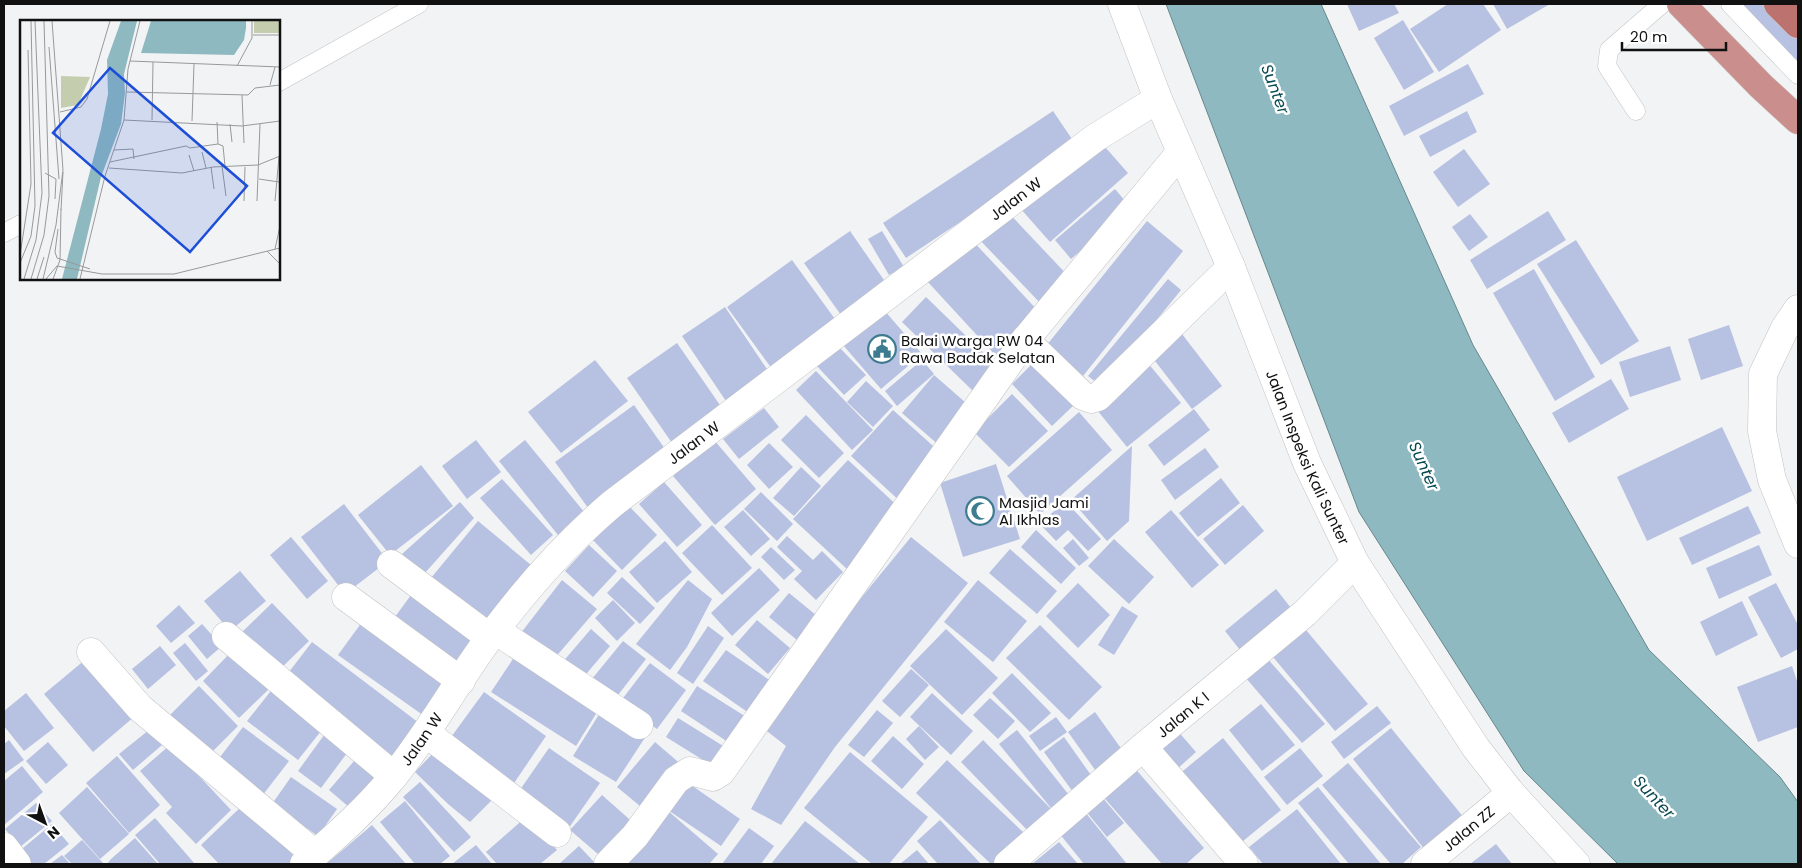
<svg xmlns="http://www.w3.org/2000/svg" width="1802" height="868" font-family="Poppins,sans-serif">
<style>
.water{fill:#8eb9c0;stroke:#68878c}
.building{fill:#b7c1e1}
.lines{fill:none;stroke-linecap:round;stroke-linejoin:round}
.service-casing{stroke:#c2c3c4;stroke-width:19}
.minor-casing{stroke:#c2c3c4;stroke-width:29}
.tertiary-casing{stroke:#c2c3c4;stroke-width:29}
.trunk-casing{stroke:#cfcfd0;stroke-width:29}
.motorway-casing{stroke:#cfcfd0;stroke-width:29}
.service{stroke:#fff;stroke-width:18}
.minor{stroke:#fff;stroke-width:28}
.tertiary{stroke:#fff;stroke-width:28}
.trunk{stroke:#ca8f8c;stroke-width:28}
.motorway{stroke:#bc736f;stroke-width:28}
.labels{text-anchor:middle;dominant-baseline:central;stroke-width:5;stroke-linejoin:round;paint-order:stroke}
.street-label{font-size:15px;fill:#111112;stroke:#fff}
.poi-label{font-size:15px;fill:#111112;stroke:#fff;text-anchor:start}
.water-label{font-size:16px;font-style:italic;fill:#084a52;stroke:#fff}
.inset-road{fill:none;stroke:#98999a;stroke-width:1}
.view{fill:#1d4ed8;fill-opacity:0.15;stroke:#1d4ed8;stroke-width:2.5}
.inset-edge{fill:none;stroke:#111112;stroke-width:2.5}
</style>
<rect width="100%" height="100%" fill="#f2f3f5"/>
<!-- water -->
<path class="water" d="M1166 4H1321L1473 345 1649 650 1780 777 1798 802V864H1618L1524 771 1359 512Z"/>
<!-- building -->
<g class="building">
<path d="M1347 4H1394L1399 13 1359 31Z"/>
<path d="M1448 4H1483L1501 30 1439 72 1410 29Z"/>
<path d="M1493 4H1550L1507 29Z"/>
<path d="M1737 4H1788L1798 14V66Z"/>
<path d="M1403 20 1434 72 1404 90 1374 38Z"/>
<path d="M1468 64 1484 94 1404 136 1389 106Z"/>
<path d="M1053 111 1076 145 906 258 883 223Z"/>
<path d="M1467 111 1477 132 1430 157 1419 136Z"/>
<path d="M1097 138 1128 173 1050 242 1020 208Z"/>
<path d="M1464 149 1490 184 1458 207 1433 172Z"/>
<path d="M1115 189 1131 208 1071 259 1055 240Z"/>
<path d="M1004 208 1072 280 1044 307 976 236Z"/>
<path d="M1548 211 1566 240 1487 289 1470 260Z"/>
<path d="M1470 214 1488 237 1469 251 1452 227Z"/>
<path d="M1147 221 1183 251 1083 376 1046 346Z"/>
<path d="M850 231 886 283 841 315 804 263Z"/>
<path d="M882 231 904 267 889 275 868 239Z"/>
<path d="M971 239 1041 314 996 356 927 281Z"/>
<path d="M1576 240 1639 341 1601 365 1537 264Z"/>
<path d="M792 260 840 326 775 373 727 307Z"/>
<path d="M1534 269 1595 377 1555 401 1493 293Z"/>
<path d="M1168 279 1181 290 1102 387 1088 376Z"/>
<path d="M926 297 998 367 974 392 902 322Z"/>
<path d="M725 307 771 375 728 404 682 336Z"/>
<path d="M884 310 922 354 881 389 843 345Z"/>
<path d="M1729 325 1743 366 1701 380 1688 339Z"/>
<path d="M1182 334 1222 386 1192 409 1152 357Z"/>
<path d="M677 343 722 408 672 443 627 378Z"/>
<path d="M837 345 866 375 844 395 816 365Z"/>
<path d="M1670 346 1681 380 1630 397 1619 362Z"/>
<path d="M595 360 628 401 561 453 528 412Z"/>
<path d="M922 360 934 374 897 406 885 391Z"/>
<path d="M1034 362 1075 404 1052 426 1012 384Z"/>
<path d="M1147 362 1181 403 1127 447 1093 405Z"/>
<path d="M816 371 873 430 852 450 796 390Z"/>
<path d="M934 375 974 410 941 447 902 413Z"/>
<path d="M1611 379 1629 409 1569 443 1552 413Z"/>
<path d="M866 381 893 406 873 427 847 402Z"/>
<path d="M1012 394 1048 431 1009 467 974 432Z"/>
<path d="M634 405 670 456 591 512 555 462Z"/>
<path d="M764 408 779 427 739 459 723 439Z"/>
<path d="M1194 409 1210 430 1164 466 1148 445Z"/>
<path d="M893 410 942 454 903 504 851 456Z"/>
<path d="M1079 412 1112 450 1040 514 1007 476Z"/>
<path d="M806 415 844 453 819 478 781 440Z"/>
<path d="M1722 427 1752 491 1647 541 1617 477Z"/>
<path d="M476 440 501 472 467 499 442 466Z"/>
<path d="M525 440 585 513 558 535 499 461Z"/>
<path d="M714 440 756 489 715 525 673 476Z"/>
<path d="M769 443 793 467 769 489 747 465Z"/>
<path d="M1132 446 1129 521 1107 541 1071 500Z"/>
<path d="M1205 448 1219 467 1175 500 1161 480Z"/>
<path d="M848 460 902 510 847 569 793 519Z"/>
<path d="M996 464 1020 539 963 557 940 483Z"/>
<path d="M421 465 453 506 390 555 358 515Z"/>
<path d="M801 467 821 486 794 516 773 498Z"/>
<path d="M1221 478 1240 503 1198 537 1179 513Z"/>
<path d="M502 479 553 535 531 555 480 498Z"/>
<path d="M664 482 702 525 677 547 639 504Z"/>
<path d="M761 492 793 524 777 541 744 509Z"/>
<path d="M1065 501 1101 539 1088 551 1068 530 1056 541 1040 524Z"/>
<path d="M460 502 474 518 424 574 402 554Z"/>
<path d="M625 502 657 535 622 570 589 536Z"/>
<path d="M344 504 388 561 345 594 301 537Z"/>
<path d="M1243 505 1264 531 1225 565 1203 539Z"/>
<path d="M1748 506 1761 533 1692 565 1679 538Z"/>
<path d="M743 510 770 539 751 556 724 527Z"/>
<path d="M1171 510 1219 565 1192 588 1145 532Z"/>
<path d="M478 521 537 570 485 633 426 584Z"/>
<path d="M712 525 752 568 722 595 682 553Z"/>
<path d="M1036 530 1076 568 1061 584 1021 547Z"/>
<path d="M787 536 813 560 822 551 843 572 816 600 794 579 802 571 777 547Z"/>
<path d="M291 537 328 581 307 599 270 555Z"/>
<path d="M911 537 968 583 835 747 781 825 751 809 786 746 758 724Z"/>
<path d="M1073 539 1089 558 1079 566 1063 548Z"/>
<path d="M1114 539 1154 577 1129 604 1088 566Z"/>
<path d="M665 541 692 572 657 603 629 572Z"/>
<path d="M589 545 617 571 593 597 565 571Z"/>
<path d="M1759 545 1772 575 1719 599 1706 568Z"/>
<path d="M771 547 795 570 784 580 761 557Z"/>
<path d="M1010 549 1057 591 1037 614 989 573Z"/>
<path d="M759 568 780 590 732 636 711 613Z"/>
<path d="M240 571 266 601 230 631 204 601Z"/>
<path d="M622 577 655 608 640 624 607 593Z"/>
<path d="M562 580 597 609 553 660 517 638Z"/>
<path d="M688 580 712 599 687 647 670 670 636 644Z"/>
<path d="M978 580 1027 621 993 662 944 622Z"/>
<path d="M1078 583 1110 615 1078 648 1046 616Z"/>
<path d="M1776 583 1798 625V649L1781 658 1748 597Z"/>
<path d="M1276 589 1291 608 1240 650 1225 631Z"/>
<path d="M414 591 482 642 457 676 389 625Z"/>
<path d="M789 593 822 620 803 645 769 617Z"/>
<path d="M613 600 635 623 617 641 595 618Z"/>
<path d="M1742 601 1758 635 1716 656 1700 622Z"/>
<path d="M272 603 309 641 274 675 237 637Z"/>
<path d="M179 605 195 623 171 643 156 626Z"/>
<path d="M1122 606 1138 616 1114 655 1098 645Z"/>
<path d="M365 618 453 681 427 718 338 655Z"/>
<path d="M757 620 790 648 768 674 735 645Z"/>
<path d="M202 624 222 646 207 659 188 636Z"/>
<path d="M1040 625 1102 687 1069 720 1006 658Z"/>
<path d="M708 626 724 638 693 684 677 673Z"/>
<path d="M591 629 610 646 581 680 561 664Z"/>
<path d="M946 629 998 678 962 715 910 666Z"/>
<path d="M1306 630 1368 704 1335 731 1273 657Z"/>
<path d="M623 641 646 659 611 704 587 685Z"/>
<path d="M312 642 423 726 391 768 282 681Z"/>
<path d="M185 643 208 671 196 681 173 653Z"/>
<path d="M160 646 176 665 148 689 132 669Z"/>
<path d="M235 648 272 686 239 718 203 681Z"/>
<path d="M726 650 778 686 756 718 703 681Z"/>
<path d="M515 656 599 709 576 746 491 692Z"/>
<path d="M1267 658 1325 724 1302 743 1245 677Z"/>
<path d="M86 659 135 716 93 752 44 694Z"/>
<path d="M650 663 686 690 657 729 620 702Z"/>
<path d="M1792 666 1798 684V727L1758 742 1737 687Z"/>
<path d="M911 669 929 685 900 717 882 701Z"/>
<path d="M1012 673 1051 713 1030 732 992 693Z"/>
<path d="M199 686 238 726 208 756 169 716Z"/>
<path d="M697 686 751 720 734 746 681 711Z"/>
<path d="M274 687 325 726 298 760 247 721Z"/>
<path d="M484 692 546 736 510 789 446 744Z"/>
<path d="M26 693 54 728 24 751 4 726V711Z"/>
<path d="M932 693 973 731 951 755 910 717Z"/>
<path d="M990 698 1015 721 998 739 973 715Z"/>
<path d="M1261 704 1295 745 1262 771 1229 730Z"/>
<path d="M1377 706 1391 723 1344 759 1331 742Z"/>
<path d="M603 708 646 736 616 782 573 756Z"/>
<path d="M877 710 893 723 864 757 848 745Z"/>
<path d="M1095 712 1125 754 1098 774 1068 732Z"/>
<path d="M1056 717 1067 732 1040 751 1029 736Z"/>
<path d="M678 718 728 749 716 768 666 737Z"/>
<path d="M919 726 939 747 925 760 906 739Z"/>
<path d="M243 727 289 761 262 796 217 761Z"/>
<path d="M1391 728 1469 824 1429 855 1353 759Z"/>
<path d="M1176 729 1196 752 1176 770 1155 746Z"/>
<path d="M149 730 162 745 133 770 119 754Z"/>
<path d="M1017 730 1073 800 1055 813 999 744Z"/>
<path d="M327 731 350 749 321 788 298 771Z"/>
<path d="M893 736 924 764 902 789 871 761Z"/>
<path d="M1064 737 1093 778 1073 792 1044 752Z"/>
<path d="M1223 738 1281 810 1237 846 1178 775Z"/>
<path d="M9 740 24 760 4 774V744Z"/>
<path d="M983 740 1053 811 1030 833 961 762Z"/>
<path d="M48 742 68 765 46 784 26 761Z"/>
<path d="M655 742 684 767 646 811 617 787Z"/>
<path d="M170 745 231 810 196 844 166 813 172 807 140 771Z"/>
<path d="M439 747 495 797 470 822 448 804 415 772Z"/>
<path d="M549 748 600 783 566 832 515 797Z"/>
<path d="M1300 748 1323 776 1287 805 1264 777Z"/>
<path d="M850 752 928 817 889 864H872L804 808Z"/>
<path d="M361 753 387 776 356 813 329 790Z"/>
<path d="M117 756 160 805 129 833 86 783Z"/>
<path d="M947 760 1024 833 994 864H991L916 793Z"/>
<path d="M1348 763 1421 847 1402 864H1391L1322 785Z"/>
<path d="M1132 765 1204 848 1186 864H1162L1100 793Z"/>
<path d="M22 766 43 792 4 825V781Z"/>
<path d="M291 777 337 809 318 836 272 804Z"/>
<path d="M681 778 740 819 721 846 662 806Z"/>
<path d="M420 782 471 837 454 852 403 797Z"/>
<path d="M87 787 129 834 100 859 59 813Z"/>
<path d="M1318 787 1381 864H1349L1298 803Z"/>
<path d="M602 795 637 826 606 861 570 830Z"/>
<path d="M1102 797 1124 823 1107 837 1085 810Z"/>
<path d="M405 801 450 856 440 864H415L380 822Z"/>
<path d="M36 803 52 821 20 847 5 829Z"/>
<path d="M244 804 296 858 290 864H219L201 845Z"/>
<path d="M1297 809 1341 864H1263L1249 847Z"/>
<path d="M667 810 718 854 709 864H619Z"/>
<path d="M1085 812 1127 864H1084L1059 833Z"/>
<path d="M527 816 557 850 540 864H497L486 852Z"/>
<path d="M155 818 195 864H160L135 835Z"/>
<path d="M940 820 981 864H938L917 841Z"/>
<path d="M805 821 860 864H771Z"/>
<path d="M52 824 69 844 44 864H26L17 853Z"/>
<path d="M372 825 406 864H326L344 849Z"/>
<path d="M749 828 774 846 761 864H722Z"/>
<path d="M135 838 158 864H107L111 859Z"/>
<path d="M82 840 103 863 102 864H72L64 856Z"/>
<path d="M1059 842 1078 864H1032Z"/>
<path d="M1496 844 1512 864H1470Z"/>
<path d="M476 845 492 864H452Z"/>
<path d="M579 846 596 864H559Z"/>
<path d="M917 850 929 864H900Z"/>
<path d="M62 855 70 864H50Z"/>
</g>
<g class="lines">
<defs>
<g id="service">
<path d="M1730 4 1798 75"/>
<path d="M279 82 419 4"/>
<path d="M1636 111 1607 66 1609 50 1662 4"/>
<path d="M4 233 21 224"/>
</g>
<g id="minor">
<path d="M1025 340 1083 396 1091 399 1098 397 1231 267"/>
<path d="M391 564 489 637"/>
<path d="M346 597 461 681"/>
<path d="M495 630 639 725"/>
<path d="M226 636 394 776"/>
<path d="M91 652 140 708 315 854"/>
<path d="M426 733 557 833"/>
<path d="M1143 747 1244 864"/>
<path d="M4 847 17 864"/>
<path id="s1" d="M304 864C335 837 367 809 393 777 429 733 456 683 490 637 527 587 564 545 612 504L1095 138 1158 99"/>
<path d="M608 864 635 836 676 780 690 771 713 777 721 772 1025 340 1180 153"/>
<path id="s2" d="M1008 864 1143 747 1305 613 1355 563"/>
<path id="s3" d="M1425 864 1511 793"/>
</g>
<g id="tertiary">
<path id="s4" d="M1122 4 1158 99 1231 267 1307 463 1355 563 1476 748 1511 793 1576 864"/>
<path d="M1798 309 1785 328 1763 374 1762 431 1772 480 1798 544"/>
</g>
<path id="trunk" d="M1681 4 1761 86 1798 120"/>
<path id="motorway" d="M1778 4 1798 24"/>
</defs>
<!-- service casing -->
<use href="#service" class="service-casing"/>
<!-- minor casing -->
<use href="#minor" class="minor-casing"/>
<!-- tertiary casing -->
<use href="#tertiary" class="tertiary-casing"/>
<!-- trunk casing -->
<use href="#trunk" class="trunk-casing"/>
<!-- motorway casing -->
<use href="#motorway" class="motorway-casing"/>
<!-- service -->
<use href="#service" class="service"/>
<!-- minor -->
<use href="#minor" class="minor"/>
<!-- tertiary -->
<use href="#tertiary" class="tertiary"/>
<!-- trunk -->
<use href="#trunk" class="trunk"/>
<!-- motorway -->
<use href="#motorway" class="motorway"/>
</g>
<!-- icons -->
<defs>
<symbol id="civic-ring" viewBox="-11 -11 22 22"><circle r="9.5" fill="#fff" stroke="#3d7b91" stroke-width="1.5"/><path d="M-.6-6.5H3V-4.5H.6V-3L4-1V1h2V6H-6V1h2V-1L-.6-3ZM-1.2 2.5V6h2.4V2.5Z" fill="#3d7b91"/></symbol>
<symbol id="mosque-ring" viewBox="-11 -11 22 22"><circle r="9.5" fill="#fff" stroke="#3d7b91" stroke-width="1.5"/><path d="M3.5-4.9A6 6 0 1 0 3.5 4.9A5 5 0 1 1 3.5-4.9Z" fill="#3d7b91"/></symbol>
</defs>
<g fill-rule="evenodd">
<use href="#civic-ring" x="866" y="333" width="32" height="32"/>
<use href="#mosque-ring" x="964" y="495" width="32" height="32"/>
</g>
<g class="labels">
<!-- street labels -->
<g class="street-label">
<text stroke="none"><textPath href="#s1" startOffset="982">Jalan W</textPath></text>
<text stroke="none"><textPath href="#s1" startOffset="578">Jalan W</textPath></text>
<text stroke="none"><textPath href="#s4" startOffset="490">Jalan Inspeksi Kali Sunter</textPath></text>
<text stroke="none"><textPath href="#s2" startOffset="230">Jalan K I</textPath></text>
<text stroke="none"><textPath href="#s1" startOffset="172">Jalan W</textPath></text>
<text stroke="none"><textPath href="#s3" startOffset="56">Jalan ZZ</textPath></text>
</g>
<!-- poi labels -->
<g class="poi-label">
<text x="901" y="340">Balai Warga RW 04<tspan x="901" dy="17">Rawa Badak Selatan</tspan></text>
<text x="999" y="502">Masjid Jami<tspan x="999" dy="17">Al Ikhlas</tspan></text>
</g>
<!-- water labels -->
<g class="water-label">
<text transform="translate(1275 89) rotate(69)">Sunter</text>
<text transform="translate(1424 466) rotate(66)">Sunter</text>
<text transform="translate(1654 797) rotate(47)">Sunter</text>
</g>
</g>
<!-- overview -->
<g transform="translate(20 20)">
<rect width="260" height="260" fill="#f2f3f5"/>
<path d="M234 1H260V13H234ZM41 56 70 57 58 85 41 88Z" fill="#c4ceae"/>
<path d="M101 1H117L104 54 105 73 101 104 81 157 57 259H42L81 109 88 74 87 40ZM131 1H226V8L224 20 214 35 121 33Z" fill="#8eb9c0"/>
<path class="inset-road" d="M233 15H260M29 27 39 159M110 41 260 47M217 46 232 18V1M250 65 255 47M107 72 228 75 235 68 260 65M222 75 224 123M40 92 61 87 67 79 90 1M104 100 222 106 260 101M132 100 133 42M172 101 174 44M210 104 212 122M198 124 203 126 205 146M94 130 113 129 114 139M182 132 186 148M169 135 174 151M90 142 166 126 170 128 198 124 197 102M202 146 206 176M191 147 194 169M89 148 162 153 193 147 238 145 260 136M25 153 36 159 35 179M239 159 259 162M224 181 225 147M237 181 240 104M255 181 259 137M41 190 43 152M38 209 35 232 37 238 70 249M255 229 260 206M247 231 260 244M0 235 11 164 8 30M0 243 11 216 15 186 11 1M4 259 16 220 22 173 15 1M11 259 24 215 29 176 24 1M17 259 24 237M23 259 36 205 43 150 32 1M26 259 37 246 82 254H154L260 228M33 259 40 240 41 189M60 259 85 156 104 100 108 49 120 1"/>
<path class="view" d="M90 48 227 166 170 232 33 113Z"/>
<rect width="260" height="260" class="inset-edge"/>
</g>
<!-- border -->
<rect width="1802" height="868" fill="none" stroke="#111112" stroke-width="10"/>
<!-- north arrow -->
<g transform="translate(45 823) rotate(139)" stroke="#ffffff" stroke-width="4" paint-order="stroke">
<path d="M0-4L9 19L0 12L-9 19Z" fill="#111112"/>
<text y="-8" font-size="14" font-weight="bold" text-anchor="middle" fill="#111112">N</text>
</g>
<!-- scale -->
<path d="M1622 42v8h104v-8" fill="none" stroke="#111112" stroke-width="2.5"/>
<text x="1630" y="42" font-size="15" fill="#111112" stroke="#ffffff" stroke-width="4" paint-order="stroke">20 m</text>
</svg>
